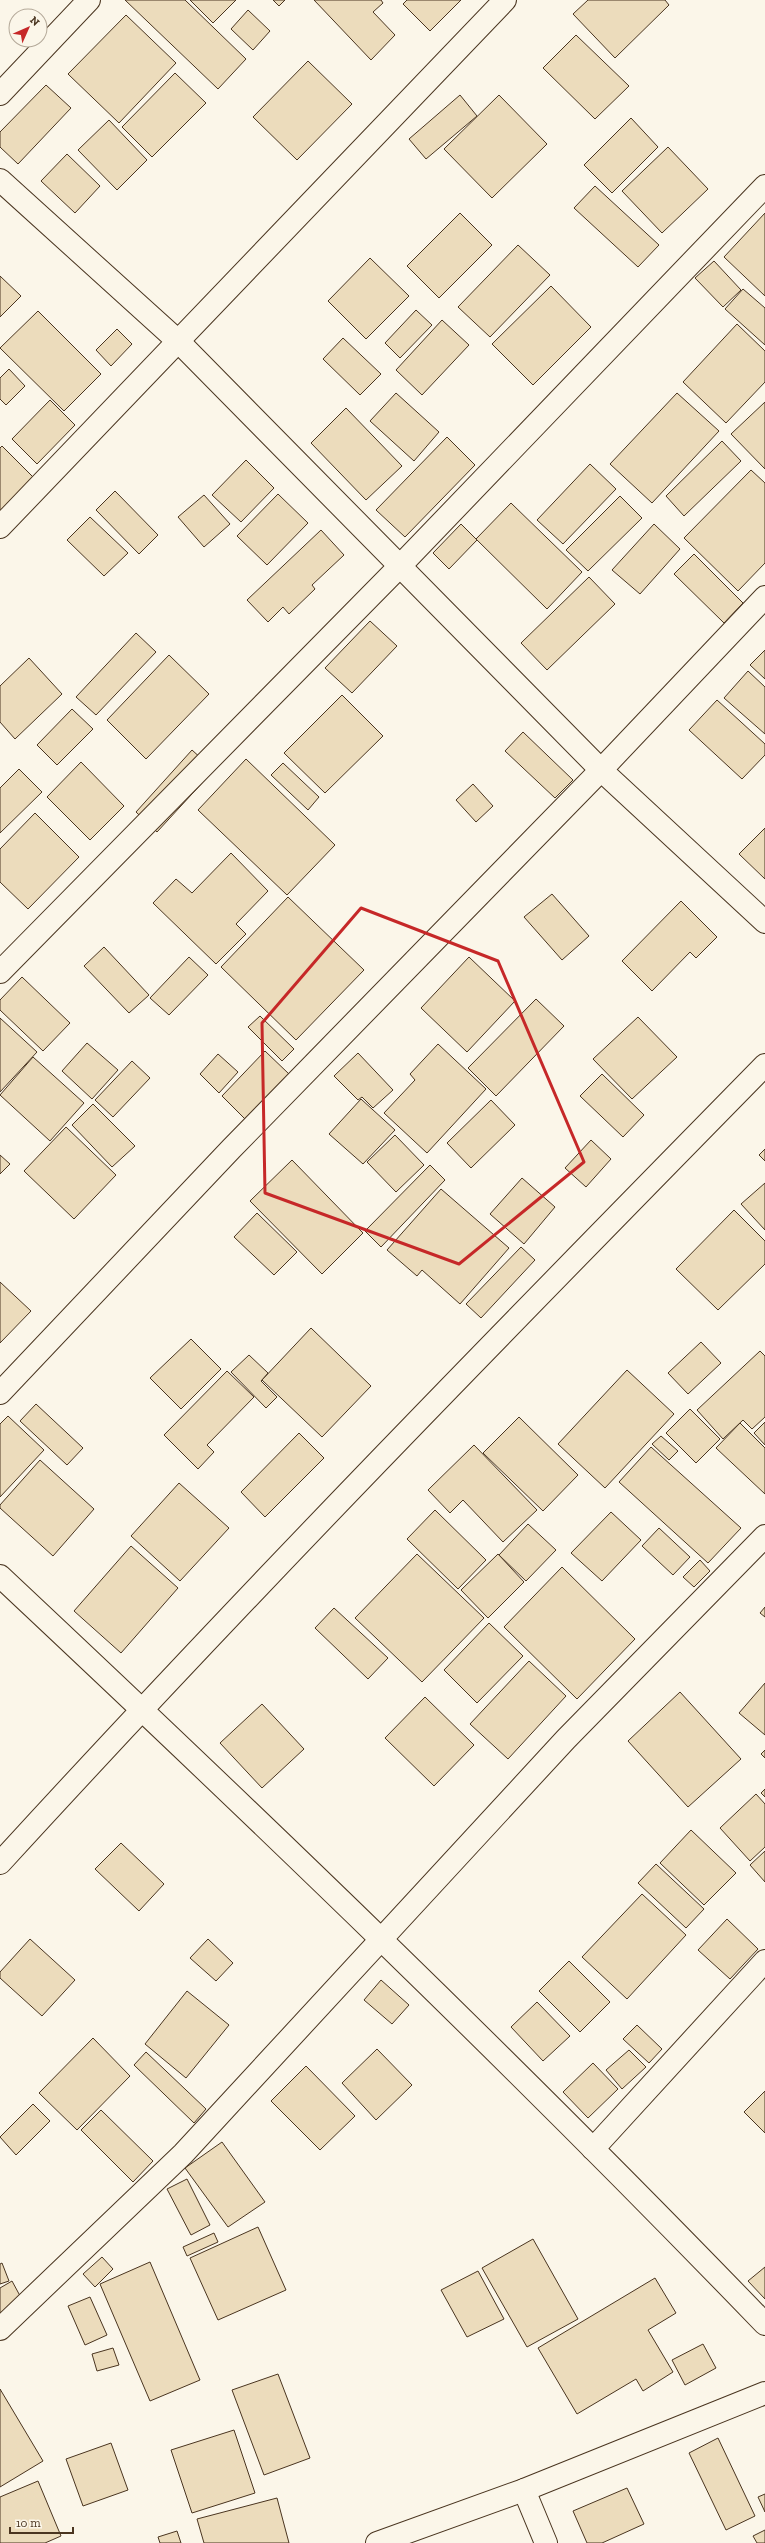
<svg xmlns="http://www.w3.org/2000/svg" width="765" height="2543" font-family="'Zilla Slab',serif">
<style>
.building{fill:#ecdcbc;stroke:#4a3520}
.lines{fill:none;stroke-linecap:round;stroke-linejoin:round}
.minor-casing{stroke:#4a3520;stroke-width:24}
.tertiary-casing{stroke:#4a3520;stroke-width:24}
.minor{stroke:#fbf6e9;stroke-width:22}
.tertiary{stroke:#fbf6e9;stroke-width:22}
.marked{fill:none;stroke:#c62828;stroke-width:3;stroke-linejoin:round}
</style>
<rect width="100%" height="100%" fill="#fbf6e9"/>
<!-- building -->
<g class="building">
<path d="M125 0H185L246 59 218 89Z"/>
<path d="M190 0H236L213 23Z"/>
<path d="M273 0H285L279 6Z"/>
<path d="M314 0H381L383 3 373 12 395 35 371 60Z"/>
<path d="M407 0H461L430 31 403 4Z"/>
<path d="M588 0H665L669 5 615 58 573 14Z"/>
<path d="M248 10 270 31 253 50 231 29Z"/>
<path d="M126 15 176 63 119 123 68 74Z"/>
<path d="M576 35 629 86 595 119 543 68Z"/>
<path d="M308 61 352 104 297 160 253 117Z"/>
<path d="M175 73 206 103 152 157 122 127Z"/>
<path d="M46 85 71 108 18 164 0 147V132Z"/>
<path d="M460 95 477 116 426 159 409 139Z"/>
<path d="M499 95 547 144 492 198 444 149Z"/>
<path d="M631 118 658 147 612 193 584 165Z"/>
<path d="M109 120 147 160 117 190 78 150Z"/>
<path d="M668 147 708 189 662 233 622 191Z"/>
<path d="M67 154 100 186 75 213 41 181Z"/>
<path d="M595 186 659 245 638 267 574 208Z"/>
<path d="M460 213 492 245 439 298 407 266Z"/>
<path d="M765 213V296L724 257Z"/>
<path d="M518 245 550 275 490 337 458 307Z"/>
<path d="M370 258 409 296 366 339 328 301Z"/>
<path d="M714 261 741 290 723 307 695 278Z"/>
<path d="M0 276 21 296 0 317Z"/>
<path d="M551 286 591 327 533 385 492 344Z"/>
<path d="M743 289 765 308V345L725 309Z"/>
<path d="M416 310 432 325 400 358 385 343Z"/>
<path d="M38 311 101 374 64 411 0 348Z"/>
<path d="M442 320 469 345 422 395 396 370Z"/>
<path d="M737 324 765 351V382L726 423 683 382Z"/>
<path d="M117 329 132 344 111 366 96 350Z"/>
<path d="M343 338 381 374 360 395 323 359Z"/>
<path d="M9 369 25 386 6 405 0 399V378Z"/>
<path d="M396 393 439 432 414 461 370 421Z"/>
<path d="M677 393 719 431 652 503 610 464Z"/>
<path d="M50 400 75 425 37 464 12 439Z"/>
<path d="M765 402V469L731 434Z"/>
<path d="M346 408 402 466 366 500 311 443Z"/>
<path d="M447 437 475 465 405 537 376 510Z"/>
<path d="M722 441 741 461 684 516 666 496Z"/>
<path d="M2 446 35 479 0 514V448Z"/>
<path d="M246 460 274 488 241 522 212 495Z"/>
<path d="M590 464 616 489 563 544 537 520Z"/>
<path d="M751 470 765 483V563L738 591 684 538Z"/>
<path d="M115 491 158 535 139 554 96 510Z"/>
<path d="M278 494 308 523 267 565 237 536Z"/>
<path d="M204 495 230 524 204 547 178 517Z"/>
<path d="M620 496 642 518 588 571 566 550Z"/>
<path d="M511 503 582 572 547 609 476 539Z"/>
<path d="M90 517 128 553 104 576 67 540Z"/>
<path d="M461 524 477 540 449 569 433 553Z"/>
<path d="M654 524 680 549 640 594 612 570Z"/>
<path d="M321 530 344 555 312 585 315 589 289 614 283 607 268 622 247 600Z"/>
<path d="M694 554 743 603 724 623 674 574Z"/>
<path d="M589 577 615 604 547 670 521 643Z"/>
<path d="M370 621 397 646 352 693 325 668Z"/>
<path d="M136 633 156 652 96 715 76 697Z"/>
<path d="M765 650V679L750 665Z"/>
<path d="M169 655 209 694 146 759 107 720Z"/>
<path d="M29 658 62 694 15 739 0 722V686Z"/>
<path d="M748 671 765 687V734L724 698Z"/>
<path d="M342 695 383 736 325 793 284 753Z"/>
<path d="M717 700 765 744V755L742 779 689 730Z"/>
<path d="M72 709 93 729 57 765 37 745Z"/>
<path d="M523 732 573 780 555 798 505 751Z"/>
<path d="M192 750 214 770 157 832 136 812Z"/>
<path d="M246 759 335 845 287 895 198 810Z"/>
<path d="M81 762 124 806 90 840 47 797Z"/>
<path d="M283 763 319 797 308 810 271 775Z"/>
<path d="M19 769 42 792 0 833V788Z"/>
<path d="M473 784 493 806 476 822 456 800Z"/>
<path d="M35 813 79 857 28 909 0 882V849Z"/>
<path d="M765 828V879L739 854Z"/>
<path d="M231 853 268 891 236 924 246 934 216 964 153 903 176 879 192 893Z"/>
<path d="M552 894 589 936 562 960 524 917Z"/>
<path d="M288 897 364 970 296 1040 221 967Z"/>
<path d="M681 901 717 937 696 958 690 952 652 991 622 961Z"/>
<path d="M104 947 149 995 129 1013 84 966Z"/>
<path d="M189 957 208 975 169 1015 150 998Z"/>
<path d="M469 957 515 1001 467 1052 421 1008Z"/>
<path d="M22 977 70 1023 43 1051 0 1010V1000Z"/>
<path d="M536 999 564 1026 496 1096 468 1068Z"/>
<path d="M260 1016 294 1049 282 1061 248 1027Z"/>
<path d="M638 1017 677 1057 632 1099 593 1059Z"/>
<path d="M0 1018 37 1052 0 1092Z"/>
<path d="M87 1043 118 1070 92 1099 62 1071Z"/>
<path d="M438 1044 486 1089 427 1153 384 1113 415 1080 410 1074Z"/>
<path d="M265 1051 289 1074 246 1120 222 1096Z"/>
<path d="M358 1053 393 1090 373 1108 362 1097 358 1100 334 1076Z"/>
<path d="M218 1054 238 1072 219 1093 200 1074Z"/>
<path d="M33 1057 84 1103 50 1141 0 1095Z"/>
<path d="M132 1061 150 1078 113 1117 95 1100Z"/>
<path d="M602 1074 644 1115 623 1137 580 1096Z"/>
<path d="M361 1099 395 1130 363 1164 329 1134Z"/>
<path d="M491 1100 515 1125 471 1168 447 1143Z"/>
<path d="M93 1104 135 1146 112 1167 72 1125Z"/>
<path d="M66 1127 116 1175 74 1219 24 1171Z"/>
<path d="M395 1135 424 1165 396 1192 367 1162Z"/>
<path d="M591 1140 611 1159 586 1187 565 1168Z"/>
<path d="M765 1149V1161L759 1155Z"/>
<path d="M0 1155 10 1164 0 1174Z"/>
<path d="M292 1160 363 1233 322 1274 250 1201Z"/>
<path d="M430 1165 445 1180 381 1247 365 1231Z"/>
<path d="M522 1178 555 1207 524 1244 490 1214Z"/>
<path d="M765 1183V1230L741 1204Z"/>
<path d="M441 1189 509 1248 460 1304 422 1270 417 1276 387 1250Z"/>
<path d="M734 1210 765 1241V1264L718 1310 676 1269Z"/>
<path d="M257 1213 297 1252 274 1275 234 1237Z"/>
<path d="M521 1247 535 1260 481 1318 466 1304Z"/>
<path d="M0 1282 31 1311 0 1343Z"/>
<path d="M311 1328 371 1386 322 1437 262 1380Z"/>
<path d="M191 1339 221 1369 181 1409 150 1378Z"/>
<path d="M701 1342 721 1363 688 1394 668 1373Z"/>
<path d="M760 1351 765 1356V1417L752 1429 743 1420 723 1439 697 1410Z"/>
<path d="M249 1355 268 1373 261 1381 277 1397 266 1408 231 1372Z"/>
<path d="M627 1370 674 1414 605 1488 558 1444Z"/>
<path d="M227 1371 254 1397 207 1445 214 1452 198 1469 164 1435Z"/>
<path d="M36 1404 83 1448 67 1465 20 1421Z"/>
<path d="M690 1409 720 1439 696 1463 666 1433Z"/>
<path d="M8 1416 44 1450 0 1497V1424Z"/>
<path d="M519 1417 578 1475 543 1511 483 1453Z"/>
<path d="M765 1422V1445L754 1433Z"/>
<path d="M740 1423 765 1448V1494L716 1448Z"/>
<path d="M299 1433 324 1458 265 1517 241 1492Z"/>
<path d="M661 1436 678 1451 669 1460 652 1444Z"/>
<path d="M474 1445 537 1510 503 1542 463 1500 450 1513 428 1490Z"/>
<path d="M651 1447 741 1528 708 1563 619 1482Z"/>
<path d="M40 1460 94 1509 53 1556 0 1508V1505Z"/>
<path d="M179 1483 229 1528 180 1581 131 1536Z"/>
<path d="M435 1510 486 1560 458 1589 407 1539Z"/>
<path d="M611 1512 641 1540 602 1581 571 1553Z"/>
<path d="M528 1524 556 1550 526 1581 499 1555Z"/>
<path d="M659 1528 690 1557 673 1575 642 1546Z"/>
<path d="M131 1546 178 1588 121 1653 74 1611Z"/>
<path d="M417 1554 484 1618 422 1682 355 1618Z"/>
<path d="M498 1554 524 1582 488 1618 461 1590Z"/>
<path d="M700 1560 710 1571 694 1587 683 1577Z"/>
<path d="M562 1567 635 1639 577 1699 504 1627Z"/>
<path d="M765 1607V1617L760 1613Z"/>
<path d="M334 1608 388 1658 368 1679 315 1628Z"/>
<path d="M489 1623 523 1656 477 1703 444 1670Z"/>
<path d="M529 1661 566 1696 508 1759 470 1724Z"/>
<path d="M765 1683V1735L739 1713Z"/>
<path d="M680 1692 741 1759 688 1807 628 1741Z"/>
<path d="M425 1697 474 1745 434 1786 385 1738Z"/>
<path d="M262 1704 304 1749 262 1788 220 1743Z"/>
<path d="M765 1750V1758L761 1754Z"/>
<path d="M765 1789V1797L761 1793Z"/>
<path d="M756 1794 765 1804V1847L750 1861 720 1828Z"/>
<path d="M691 1830 736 1873 704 1905 660 1863Z"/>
<path d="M121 1843 164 1884 139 1911 95 1869Z"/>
<path d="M765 1851V1882L750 1865Z"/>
<path d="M656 1864 704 1909 686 1928 638 1883Z"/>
<path d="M642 1894 686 1935 627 1999 582 1957Z"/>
<path d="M727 1919 758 1949 730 1979 698 1950Z"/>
<path d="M30 1939 75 1980 42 2016 0 1978V1972Z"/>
<path d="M208 1939 233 1963 216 1981 190 1958Z"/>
<path d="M569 1961 610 2002 580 2032 539 1991Z"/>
<path d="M381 1980 409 2005 392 2024 364 2000Z"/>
<path d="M187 1991 229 2025 186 2078 145 2044Z"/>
<path d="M537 2002 570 2036 543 2061 511 2027Z"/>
<path d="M637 2025 662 2049 649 2063 623 2039Z"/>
<path d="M93 2038 130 2076 77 2130 39 2093Z"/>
<path d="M377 2049 412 2085 376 2120 342 2083Z"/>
<path d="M629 2050 646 2067 622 2089 606 2070Z"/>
<path d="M146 2052 206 2109 194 2123 134 2065Z"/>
<path d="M593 2063 618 2089 588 2118 563 2092Z"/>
<path d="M306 2066 355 2116 320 2150 271 2101Z"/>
<path d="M765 2091V2133L744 2112Z"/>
<path d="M33 2104 50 2121 16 2155 0 2137Z"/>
<path d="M101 2110 153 2161 133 2182 81 2130Z"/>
<path d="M222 2142 265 2202 228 2227 185 2168Z"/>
<path d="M187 2179 210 2225 191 2235 167 2189Z"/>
<path d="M258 2227 286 2290 218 2320 190 2258Z"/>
<path d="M214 2233 218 2242 187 2256 183 2247Z"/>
<path d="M533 2239 578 2319 527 2347 482 2268Z"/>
<path d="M102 2257 113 2269 95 2287 83 2274Z"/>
<path d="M150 2262 200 2380 150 2401 100 2284Z"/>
<path d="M2 2263 9 2281 0 2284V2264Z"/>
<path d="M765 2267V2299L748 2281Z"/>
<path d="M478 2271 504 2319 467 2337 441 2290Z"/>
<path d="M655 2278 676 2313 648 2330 673 2372 643 2391 636 2379 577 2414 538 2348Z"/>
<path d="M12 2281 25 2305 0 2319V2288Z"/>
<path d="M90 2297 107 2335 85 2345 68 2306Z"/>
<path d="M703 2344 716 2368 685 2385 672 2360Z"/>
<path d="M113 2348 119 2365 97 2371 92 2354Z"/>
<path d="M278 2374 310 2458 264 2475 232 2390Z"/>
<path d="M0 2389 43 2461 0 2487Z"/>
<path d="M234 2430 255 2493 192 2513 171 2450Z"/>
<path d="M718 2438 755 2516 726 2530 689 2453Z"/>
<path d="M111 2443 128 2490 83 2506 66 2459Z"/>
<path d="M38 2481 61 2536 45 2543H0V2497Z"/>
<path d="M627 2488 644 2524 602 2543H587L573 2511Z"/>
<path d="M765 2494V2512L758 2497Z"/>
<path d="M277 2498 289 2543H204L197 2519Z"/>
<path d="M765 2530V2543H757L753 2536Z"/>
<path d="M177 2531 181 2543H160L158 2537Z"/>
</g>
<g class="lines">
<defs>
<g id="minor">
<path d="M0 94 89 0"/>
<path d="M0 180 179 342 601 770 765 922"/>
<path d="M0 527 505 0"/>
<path d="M0 972 399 567 765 186"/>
<path d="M0 1393 231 1149 601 770 765 597"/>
<path d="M0 1576C260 1820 517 2067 765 2324"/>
<path d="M0 1863C249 1591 507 1328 765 1065"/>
<path d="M593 2149 765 1961"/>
<path d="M0 2329 183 2154 566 1739 765 1536"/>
<path d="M524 2490 546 2543"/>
</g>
<path id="tertiary" d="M377 2543 524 2490 765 2393"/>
</defs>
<!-- minor casing -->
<use href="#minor" class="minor-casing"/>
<!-- tertiary casing -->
<use href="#tertiary" class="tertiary-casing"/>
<!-- minor -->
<use href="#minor" class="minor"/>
<!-- tertiary -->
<use href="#tertiary" class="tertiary"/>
</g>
<!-- marked area -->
<path class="marked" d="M361 908 498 961 584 1162 459 1264 265 1193 262 1023Z"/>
<!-- north arrow -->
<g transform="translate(28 28) rotate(45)"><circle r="19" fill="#fbf6e9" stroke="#b4a999"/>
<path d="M0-3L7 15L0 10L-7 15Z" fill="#c62828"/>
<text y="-6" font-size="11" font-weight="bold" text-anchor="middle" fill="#4a3520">N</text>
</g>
<!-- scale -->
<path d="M10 2527v6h63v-6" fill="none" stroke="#4a3520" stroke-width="2"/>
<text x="16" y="2527" font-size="12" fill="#4a3520" stroke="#fbf6e9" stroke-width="3" paint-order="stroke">10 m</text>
</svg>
